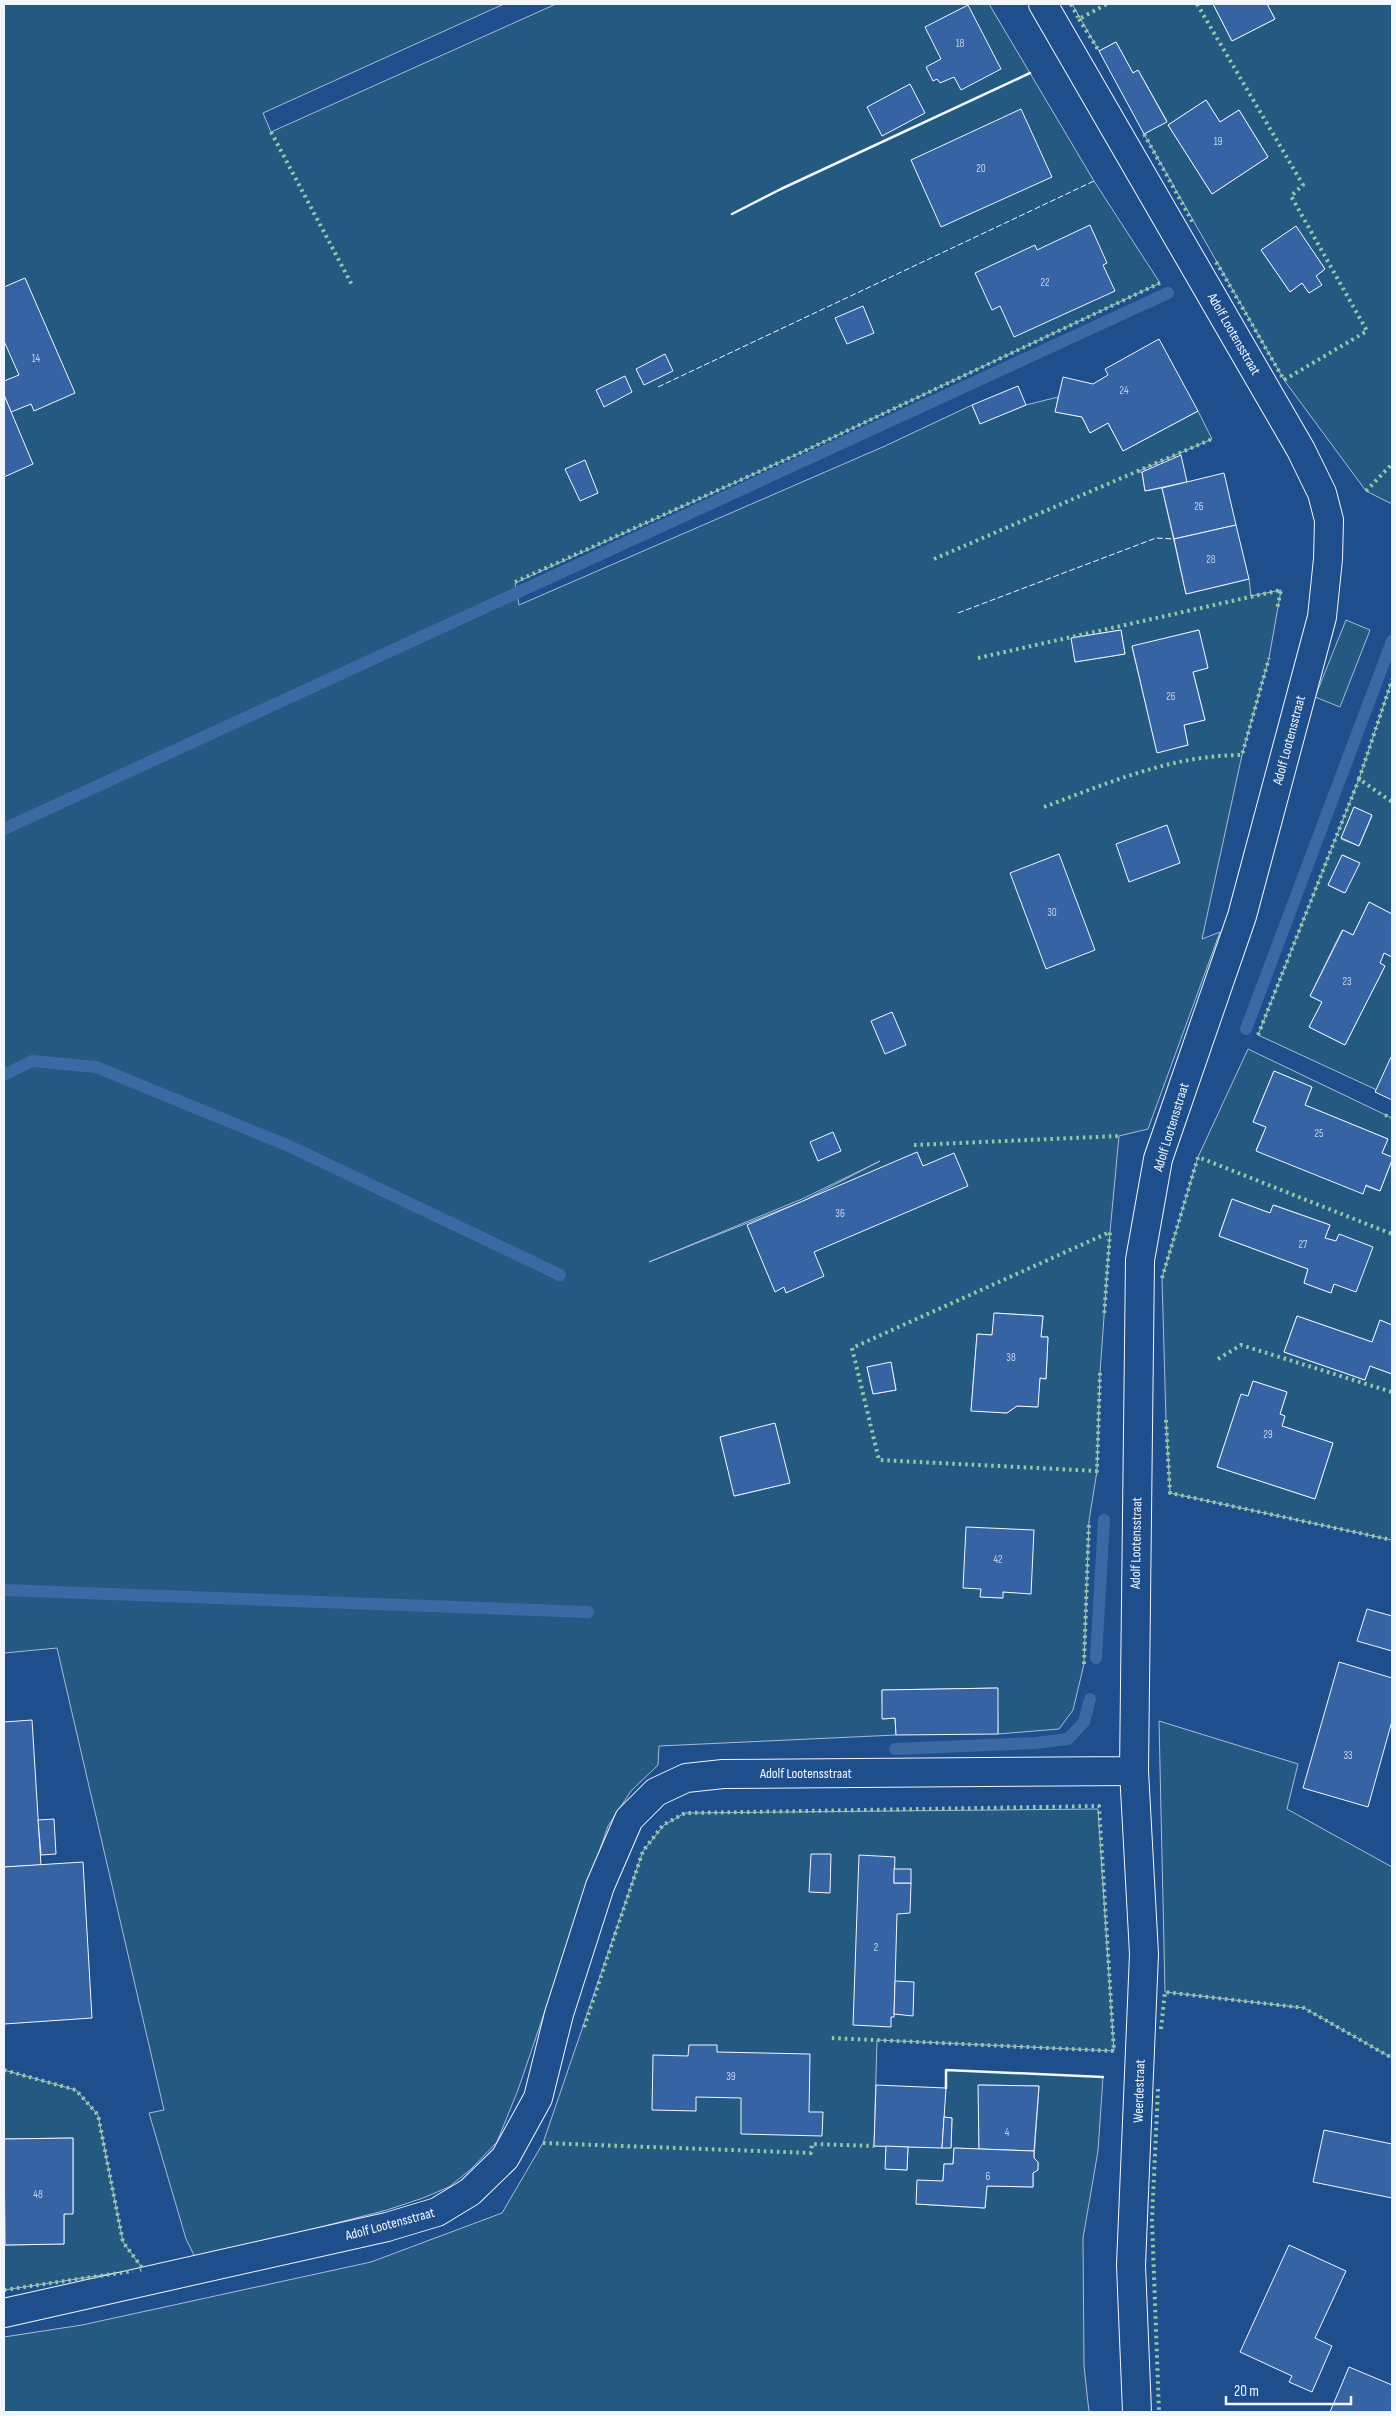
<svg xmlns="http://www.w3.org/2000/svg" width="1396" height="2416" font-family="'Sofia Sans Condensed',sans-serif">
<style>
.green{fill:#245a82;stroke:#a8bbd7;fill-rule:evenodd}
.lines{fill:none;stroke-linecap:round;stroke-linejoin:round}
.stream{stroke:#3b69a3;stroke-width:12}
.building{fill:#3563a3;stroke:#f2f6ff}
.street-casing{stroke:#f2f6ff;stroke-width:30}
.street{stroke:#1f4e8c;stroke-width:28}
.hedge{stroke:#97c8a6;stroke-width:4;stroke-dasharray:2.5 4;stroke-linecap:butt}
.fence{stroke:#f2f6ff;stroke-width:1;stroke-dasharray:6 2.5;stroke-linecap:butt}
.wall{stroke:#f2f6ff;stroke-width:2.5}
.labels{text-anchor:middle;dominant-baseline:central;stroke-width:4;stroke-linejoin:round;paint-order:stroke}
.number-label{font-size:11px;fill:#c3d1e8}
.street-label{font-size:14px;fill:#f2f6ff;stroke:#1f4e8c}
</style>
<rect width="100%" height="100%" fill="#1f4e8c"/>
<!-- green -->
<g class="green">
<path d="M4 4H504L263 113 271 132 556 4H989L1094 181 1160 283 800 453 515 583 519 605 885 446 972 405 980 423 1026 405 1058 397 1056 412 1082 417 1090 433 1108 423 1123 451 1198 411 1212 439 1137 472H1142L1145 491 1162 488 1186 594 1249 579 1251 596 1281 590 1269 658 1242 755 1202 939 1220 932 1148 1129 1119 1136 1110 1232 1100 1373 1097 1471 1089 1521 1084 1664 1073 1710 1059 1729 998 1734 997 1688 882 1690 883 1719 895 1718 896 1735 659 1746 658 1765 631 1791 608 1826 518 2090 497 2142 471 2169 449 2187 423 2198 387 2210 196 2259 186 2239 149 2113 164 2110 57 1648 4 1653ZM1121 630 1125 654 1075 662 1072 638ZM1198 630 1208 668 1193 672 1205 720 1184 725 1188 745 1157 752 1132 647ZM880 1161 803 1201 649 1262 802 1199ZM995 1313 1043 1316 1041 1337H1048L1046 1379 1040 1378 1037 1407 1017 1406 1007 1413 971 1410 977 1334 992 1335ZM891 1363 896 1390 873 1394 867 1367ZM775 1424 789 1483 735 1496 720 1437ZM981 1589 1031 1593 1003 1592 1002 1598 981 1597Z"/>
<path d="M1072 4H1213L1232 41 1275 19 1267 4H1392V504L1366 491 1284 380 1144 134 1167 121 1138 70 1133 73 1116 42 1099 51ZM1206 100 1220 122 1239 110 1268 157 1212 194 1168 125ZM1296 227 1325 269 1316 276 1309 293 1302 283 1290 292 1261 250Z"/>
<path d="M1346 620 1370 630 1340 707 1315 697Z"/>
<path d="M1392 680V914L1369 902 1353 935 1342 930 1310 996 1322 1002 1309 1027 1345 1045 1385 966 1380 963 1384 953 1392 957V1097L1258 1035 1359 779ZM1354 807 1372 816 1359 846 1341 839ZM1343 855 1359 863 1344 893 1328 885Z"/>
<path d="M1248 1049 1392 1118V1157L1382 1153 1388 1139 1305 1105 1312 1087 1274 1071 1253 1122 1266 1127 1256 1150 1380 1191 1392 1160V1325L1380 1320 1372 1342 1297 1316 1284 1352 1365 1380 1370 1366 1392 1374V1540L1170 1493 1166 1420 1162 1278 1198 1157ZM1232 1199 1270 1213 1274 1205 1330 1225 1325 1238 1336 1241 1339 1235 1372 1247 1334 1284 1331 1293 1304 1283 1308 1269 1219 1236ZM1253 1381 1287 1392 1280 1414 1285 1416 1282 1426 1333 1443 1315 1499 1217 1467 1241 1395 1248 1396Z"/>
<path d="M1159 1721 1298 1764 1287 1809 1392 1867V2058L1304 2008 1165 1992Z"/>
<path d="M1098 1809 1114 2051 877 2040 874 2146H886V2169L907 2170 908 2147 951 2148 952 2118 944 2117 946 2070 1103 2077 1098 2151 1083 2238 1084 2366 1089 2412H4V2337L82 2325 371 2262 502 2213 543 2143 643 1851 664 1825 685 1813ZM979 2085 1039 2086 1034 2158 1038 2162V2169L1033 2173V2187L987 2186 985 2208 916 2204 943 2181 944 2164H953L954 2148 979 2149Z"/>
<path d="M4 2070 76 2090 98 2115 123 2242 143 2269 4 2290V2206L5 2245 64 2244V2214L73 2213V2138L4 2139Z"/>
</g>
<g class="lines">
<!-- stream -->
<g class="stream">
<path d="M4 829 1168 293"/>
<path d="M1246 1029 1392 641"/>
<path d="M4 1075 32 1061 96 1067 289 1146 560 1275"/>
<path d="M4 1590 588 1612"/>
<path d="M1096 1658 1104 1520"/>
<path d="M895 1749 1035 1743 1068 1739 1084 1722 1090 1699"/>
</g>
</g>
<!-- building -->
<g class="building">
<path d="M1213 4H1267L1275 19 1232 41Z"/>
<path d="M968 5 1001 69 961 90 954 77 940 83 937 79 933 81 926 67 941 59 925 27Z"/>
<path d="M1116 42 1133 73 1138 70 1167 122 1144 134 1099 51Z"/>
<path d="M910 84 925 113 882 136 867 107Z"/>
<path d="M1206 100 1220 122 1239 110 1268 157 1212 194 1168 125Z"/>
<path d="M1021 109 1052 177 941 227 911 160Z"/>
<path d="M1090 225 1107 263 1103 265 1115 291 1014 337 1000 306 992 310 975 273 1035 245 1037 250Z"/>
<path d="M1296 226 1325 269 1316 276 1322 285 1309 293 1302 283 1290 292 1261 250Z"/>
<path d="M25 278 75 393 34 411 31 404 11 412 4 395V381L19 375 4 341V287Z"/>
<path d="M863 306 874 333 847 344 835 318Z"/>
<path d="M1159 339 1198 411 1123 451 1108 423 1090 433 1082 417 1055 412 1063 377 1093 384 1108 375 1105 369Z"/>
<path d="M665 354 673 371 644 385 636 369Z"/>
<path d="M625 376 632 392 604 407 596 390Z"/>
<path d="M1018 386 1026 405 980 424 972 405Z"/>
<path d="M4 395 33 464 4 477Z"/>
<path d="M1181 455 1187 482 1145 491 1142 472Z"/>
<path d="M585 460 598 493 580 501 565 469Z"/>
<path d="M1224 473 1236 525 1174 539 1162 488Z"/>
<path d="M1236 525 1249 579 1186 594 1174 539Z"/>
<path d="M1121 630 1125 654 1075 662 1071 638Z"/>
<path d="M1199 630 1208 668 1193 672 1205 720 1184 725 1188 745 1157 753 1132 646Z"/>
<path d="M1354 807 1372 815 1359 846 1341 838Z"/>
<path d="M1167 825 1180 863 1129 882 1116 844Z"/>
<path d="M1059 854 1095 950 1046 969 1010 873Z"/>
<path d="M1342 855 1360 863 1345 893 1328 885Z"/>
<path d="M1369 902 1392 914V957L1384 953 1380 963 1385 966 1345 1045 1309 1027 1322 1002 1310 996 1343 930 1353 935Z"/>
<path d="M892 1012 906 1045 885 1054 871 1021Z"/>
<path d="M1391 1057 1392 1058V1100L1375 1092Z"/>
<path d="M1274 1071 1312 1087 1305 1105 1388 1139 1382 1153 1392 1157V1160L1380 1191 1366 1185 1363 1194 1256 1151 1266 1127 1253 1122Z"/>
<path d="M833 1132 841 1151 818 1161 810 1142Z"/>
<path d="M917 1152 923 1166 954 1153 968 1186 814 1252 824 1276 786 1293 784 1287 775 1292 747 1225Z"/>
<path d="M1232 1199 1270 1213 1273 1205 1330 1225 1325 1238 1336 1241 1339 1234 1373 1247 1356 1292 1334 1284 1331 1293 1304 1283 1308 1269 1219 1236Z"/>
<path d="M994 1313 1043 1316 1041 1337H1048L1046 1379 1040 1378 1038 1407 1017 1406 1007 1413 971 1411 977 1334 992 1335Z"/>
<path d="M1297 1316 1372 1342 1380 1320 1392 1325V1374L1370 1366 1365 1380 1284 1352Z"/>
<path d="M891 1362 896 1390 873 1394 867 1367Z"/>
<path d="M1253 1381 1287 1392 1280 1414 1285 1416 1282 1426 1333 1443 1315 1499 1217 1467 1241 1394 1248 1396Z"/>
<path d="M775 1423 790 1483 734 1496 720 1437Z"/>
<path d="M966 1527 1034 1530 1031 1594 1003 1592V1598L980 1597 981 1589 963 1588Z"/>
<path d="M1367 1609 1392 1616V1651L1357 1641Z"/>
<path d="M1339 1662 1392 1678V1721L1368 1807 1303 1788Z"/>
<path d="M998 1688V1734L896 1735 895 1718 882 1719V1690Z"/>
<path d="M32 1720 41 1865 4 1867V1722Z"/>
<path d="M54 1819 56 1854 41 1855 38 1820Z"/>
<path d="M811 1854H831L830 1893 809 1892Z"/>
<path d="M859 1855 895 1857 894 1883H911L910 1913 897 1914 894 2017H891V2027L853 2025Z"/>
<path d="M83 1862 92 2018 4 2024V1867Z"/>
<rect x="894" y="1869" width="17" height="14"/>
<path d="M895 1981 914 1982 913 2016 894 2014Z"/>
<path d="M689 2045H717V2052L810 2054 809 2112H823L822 2136 741 2134V2098L696 2097V2111L652 2110 653 2055 688 2056Z"/>
<path d="M876 2085 946 2088 942 2148 874 2146Z"/>
<path d="M978 2085 1039 2086 1034 2151 979 2149Z"/>
<path d="M944 2117 952 2118 951 2148H942Z"/>
<path d="M1324 2130 1392 2144V2198L1313 2182Z"/>
<path d="M73 2138V2214H64V2244L5 2245 4 2139Z"/>
<path d="M886 2146 908 2147 907 2170 885 2169Z"/>
<path d="M954 2148 1034 2151V2158L1038 2162V2170L1033 2173V2187L987 2186 985 2208 916 2204 917 2180 943 2181 944 2164H953Z"/>
<path d="M1289 2245 1346 2271 1315 2338 1332 2346 1312 2392 1289 2382 1292 2376 1240 2352Z"/>
<path d="M1349 2367 1392 2385V2412H1330Z"/>
</g>
<g class="lines">
<defs>
<g id="street">
<path d="M1134 1771 1144 1954 1131 2265 1137 2412"/>
<path d="M4 2313 387 2227 437 2212 470 2192 505 2158 538 2098 559 2014 600 1886 629 1819 656 1792 686 1778 723 1774 1134 1771 1140 1260 1158 1159 1242 916 1322 617 1328 559 1329 520 1322 493 1301 450 1043 4"/>
</g>
</defs>
<!-- street casing -->
<use href="#street" class="street-casing"/>
<!-- street -->
<use href="#street" class="street"/>
<!-- hedge -->
<g class="hedge">
<path d="M1071 4 1079 19 1107 4"/>
<path d="M1197 4 1303 185 1291 196 1367 331 1284 380 1215 260"/>
<path d="M1079 19 1099 51"/>
<path d="M271 132 352 285"/>
<path d="M1144 134 1193 223"/>
<path d="M1366 491 1392 464"/>
<path d="M934 559 1212 439"/>
<path d="M515 582 800 453 1160 283"/>
<path d="M978 658 1281 590 1277 609"/>
<path d="M1359 779 1392 680"/>
<path d="M1044 807C1108 783 1172 755 1242 755L1269 658"/>
<path d="M1258 1035 1359 779 1392 802"/>
<path d="M1385 1115 1392 1118"/>
<path d="M914 1145 1119 1136"/>
<path d="M1162 1278 1198 1157 1392 1234"/>
<path d="M1218 1359 1241 1345 1392 1392"/>
<path d="M1100 1373 1097 1471 879 1460 852 1348 1110 1232 1104 1317"/>
<path d="M1166 1420 1170 1493 1392 1540"/>
<path d="M1084 1664 1089 1521"/>
<path d="M584 2027 643 1851 663 1825 685 1813 1099 1806 1114 2051 831 2038"/>
<path d="M1161 2029 1165 1992 1304 2008 1392 2058"/>
<path d="M4 2070 76 2090 98 2115 123 2242 143 2269 140 2270"/>
<path d="M1158 2089 1152 2220 1159 2412"/>
<path d="M543 2143 811 2153 812 2144 874 2146"/>
<path d="M4 2290 133 2271"/>
</g>
<!-- fence -->
<g class="fence">
<path d="M658 387 1094 181"/>
<path d="M958 613 1156 538 1174 539"/>
</g>
<!-- wall -->
<g class="wall">
<path d="M732 214 781 189 1030 73"/>
<path d="M946 2088V2070L1103 2077"/>
</g>
</g>
<g class="labels">
<!-- number labels -->
<g class="number-label">
<text x="960" y="43">18</text>
<text x="1218" y="141">19</text>
<text x="981" y="168">20</text>
<text x="1045" y="282">22</text>
<text x="36" y="358">14</text>
<text x="1124" y="390">24</text>
<text x="1199" y="506">26</text>
<text x="1211" y="559">28</text>
<text x="1171" y="696">26</text>
<text x="1052" y="912">30</text>
<text x="1347" y="981">23</text>
<text x="1319" y="1133">25</text>
<text x="840" y="1213">36</text>
<text x="1303" y="1244">27</text>
<text x="1011" y="1357">38</text>
<text x="1268" y="1434">29</text>
<text x="998" y="1559">42</text>
<text x="1348" y="1755">33</text>
<text x="876" y="1947">2</text>
<text x="731" y="2076">39</text>
<text x="1007" y="2132">4</text>
<text x="988" y="2176">6</text>
<text x="38" y="2194">48</text>
</g>
<!-- street labels -->
<g class="street-label">
<text transform="translate(1234 334) rotate(60)">Adolf Lootensstraat</text>
<text transform="translate(1289 740) rotate(-75)">Adolf Lootensstraat</text>
<text transform="translate(1171 1127) rotate(-73)">Adolf Lootensstraat</text>
<text transform="translate(1136 1543) rotate(-89)">Adolf Lootensstraat</text>
<text x="806" y="1773">Adolf Lootensstraat</text>
<text transform="translate(1139 2091) rotate(-88)">Weerdestraat</text>
<text transform="translate(390 2224) rotate(-15)">Adolf Lootensstraat</text>
</g>
</g>
<!-- border -->
<rect width="1396" height="2416" fill="none" stroke="#f2f6ff" stroke-width="10"/>
<!-- scale -->
<path d="M1226 2396v8h125v-8" fill="none" stroke="#f2f6ff" stroke-width="2.5"/>
<text x="1234" y="2396" font-size="15" fill="#f2f6ff" stroke="#1f4e8c" stroke-width="4" paint-order="stroke">20 m</text>
</svg>
